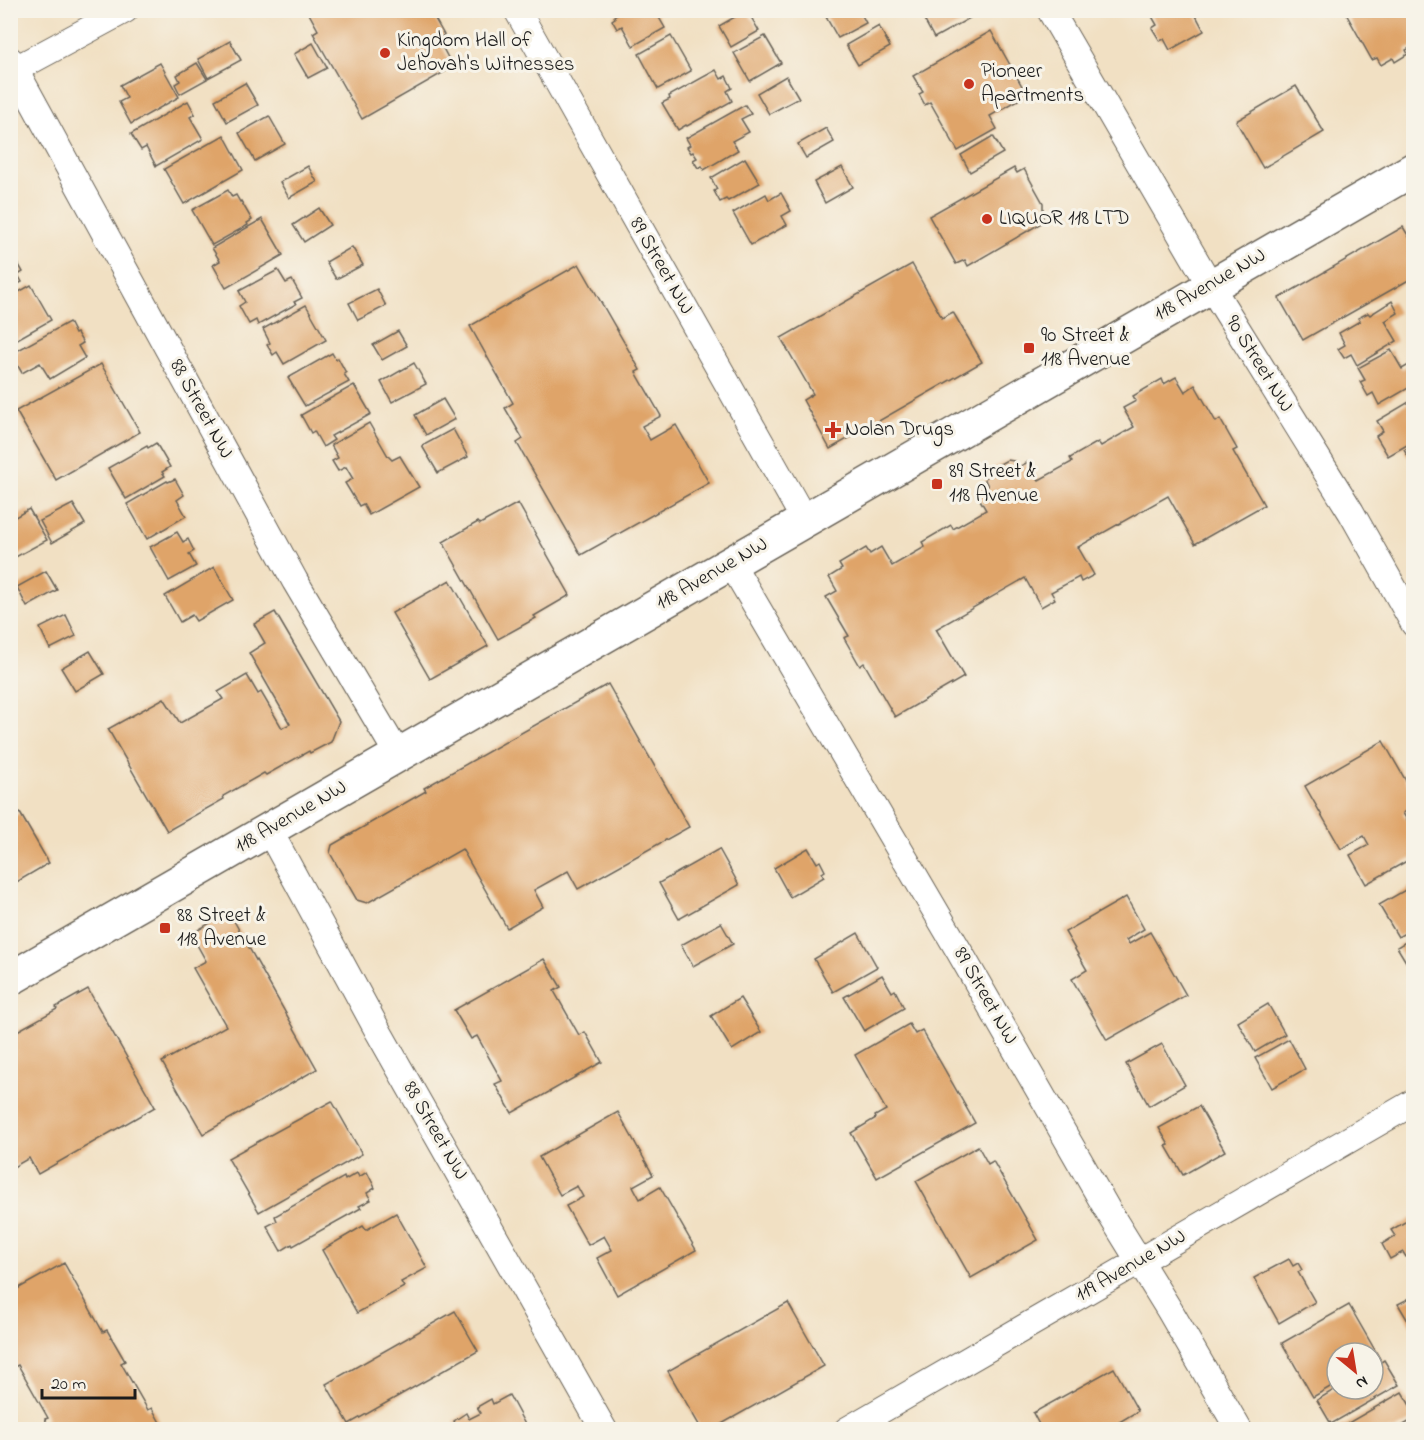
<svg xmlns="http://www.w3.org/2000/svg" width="1424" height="1440" font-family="'Indie Flower',sans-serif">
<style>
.building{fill:#dfa469}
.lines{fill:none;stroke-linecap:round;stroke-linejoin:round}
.street-casing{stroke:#676156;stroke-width:28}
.secondary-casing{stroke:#676156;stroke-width:36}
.street{stroke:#fff;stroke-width:26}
.secondary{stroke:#fff;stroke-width:33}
.poi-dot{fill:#c8321e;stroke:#f7f3e8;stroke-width:2}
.labels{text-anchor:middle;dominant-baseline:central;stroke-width:6;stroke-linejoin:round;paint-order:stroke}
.poi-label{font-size:21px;fill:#1c1c1c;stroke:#f7f3e8;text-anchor:start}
.street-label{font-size:21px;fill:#1c1c1c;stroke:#f7f3e8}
</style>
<rect width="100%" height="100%" fill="#f7f3e8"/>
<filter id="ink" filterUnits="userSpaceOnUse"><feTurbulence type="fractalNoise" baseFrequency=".0167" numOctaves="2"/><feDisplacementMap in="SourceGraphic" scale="12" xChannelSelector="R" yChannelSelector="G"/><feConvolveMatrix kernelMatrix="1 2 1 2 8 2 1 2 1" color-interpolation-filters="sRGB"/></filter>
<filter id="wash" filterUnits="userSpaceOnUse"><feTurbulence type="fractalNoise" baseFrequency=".008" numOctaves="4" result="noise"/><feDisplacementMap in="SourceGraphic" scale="24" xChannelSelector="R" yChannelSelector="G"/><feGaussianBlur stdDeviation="1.35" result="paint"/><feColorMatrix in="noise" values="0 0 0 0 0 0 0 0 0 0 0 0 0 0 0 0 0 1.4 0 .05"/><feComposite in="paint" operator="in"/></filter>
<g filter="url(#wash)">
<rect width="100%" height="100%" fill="#f1e0c3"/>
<g id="blocks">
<!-- building -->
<g class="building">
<path d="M307 10H430L444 35 438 39 453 67 362 119 313 33 318 30Z"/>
<path d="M623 10H664L657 14 665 28 633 46 622 26 617 29 612 20 615 18 614 16Z"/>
<path d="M747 10 759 31 731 47 719 26Z"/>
<path d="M838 10H859L866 23 838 38 826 17Z"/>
<path d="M919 10H970L971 12 968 14 970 18 934 38Z"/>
<path d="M1154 10H1193L1204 31 1170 50 1164 39 1160 41 1152 28 1157 25 1150 13Z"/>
<path d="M1344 10H1414V46L1406 50 1408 54 1395 62 1393 58 1381 65 1377 58 1372 60Z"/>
<path d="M879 26 890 47 858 65 846 45Z"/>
<path d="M991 31 1027 95 990 116 997 129 958 151 930 102 925 105 919 94 923 92 913 76Z"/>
<path d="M671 36 691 71 658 89 639 54Z"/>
<path d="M765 36 781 63 750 81 734 53Z"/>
<path d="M230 41 241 60 208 78 198 59Z"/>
<path d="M313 43 327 68 308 78 294 54Z"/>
<path d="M160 63 179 97 131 124 119 102 127 98 120 85Z"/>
<path d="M197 63 207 79 180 94 175 84 180 81 177 75Z"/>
<path d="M716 70 721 79 726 76 732 88 727 91 732 101 687 126 686 125 678 130 662 103 670 99 669 96Z"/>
<path d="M786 76 799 98 769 114 757 93Z"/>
<path d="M245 83 258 105 227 122 215 100Z"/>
<path d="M1296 86 1324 132 1263 168 1236 121Z"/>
<path d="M188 101 195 114 190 117 203 139 156 166 146 147 141 150 131 134Z"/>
<path d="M745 105 751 114 741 119 749 132 732 141 738 150 704 170 702 166 698 168 693 160 697 158 693 152 691 153 687 147 690 145 686 138Z"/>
<path d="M269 116 285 144 255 161 239 133Z"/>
<path d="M826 128 834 142 806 158 798 144Z"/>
<path d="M224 135 243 170 184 204 164 169Z"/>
<path d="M993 136 1003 153 970 172 961 155Z"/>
<path d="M745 158 760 183 728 201 726 199 720 202 714 191 717 189 711 178Z"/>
<path d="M308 166 317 182 289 198 280 182Z"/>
<path d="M842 167 853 187 825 203 814 182Z"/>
<path d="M1014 168 1017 173 1024 169 1043 203V222L968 266 965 260 956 264 929 216Z"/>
<path d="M228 190 232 197 236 195 240 202 241 201 252 220 247 223 248 225 212 245 192 210Z"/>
<path d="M781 193 791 211 782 216 787 225 751 245 733 213 766 194 769 200Z"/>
<path d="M319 208 330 225 304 242 293 225Z"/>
<path d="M262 219 283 255 226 288 213 265 220 261 212 248Z"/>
<path d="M1403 227 1414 245V277L1303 340 1279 298Z"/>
<path d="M10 243 15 251 12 253 23 272 18 275 22 282 10 288Z"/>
<path d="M352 247 363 265 336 279 326 262Z"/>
<path d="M579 264 640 370 636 372 661 416 642 426 650 440 676 425 709 483 581 555 517 443 523 439 505 408 513 403 470 326Z"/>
<path d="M912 264 942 318 953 312 982 362 830 449 803 400 813 394 781 338Z"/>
<path d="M278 270 286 283 292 280 302 298 294 302 296 304 258 325 256 320 249 324 239 306 245 302 239 291Z"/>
<path d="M31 285 51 320 12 342 10 340V297Z"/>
<path d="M377 289 386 306 358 320 349 303Z"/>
<path d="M1392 301 1398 313 1385 321 1397 341 1357 365 1351 354 1344 358 1338 349 1345 345 1339 333 1360 321 1358 318 1368 313 1370 315Z"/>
<path d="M306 305 326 340 284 364 277 352 273 355 267 345 270 343 263 329Z"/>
<path d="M69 322 75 334 77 333 83 343 78 346 85 358 50 379 40 363 22 373 11 354Z"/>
<path d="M398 331 407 346 382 360 373 345Z"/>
<path d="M1391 350 1402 369 1414 362V388L1411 389 1410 387 1379 405 1373 393 1368 396 1360 382 1365 380 1358 368Z"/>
<path d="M332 353 336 360 338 358 346 373 344 374 349 382 305 406 288 378Z"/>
<path d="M414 363 426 384 392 402 381 382Z"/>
<path d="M101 364 140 432 56 480 16 411Z"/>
<path d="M1176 377 1185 392 1195 385 1216 422 1220 419 1237 449 1233 451 1264 505 1195 544 1168 496 1078 547 1094 575 1081 582 1079 577 1051 592 1055 599 1041 607 1025 578 936 629 964 677 895 717 864 663 860 666 844 638 849 636 826 597 837 591 829 577 842 569 839 564 866 548 870 554 881 547 892 566 925 547 922 542 951 525 953 529 986 510 976 493 988 486 985 480 987 471 1007 460 1014 461 1017 468 1028 462 1039 480 1072 462 1070 458 1098 442 1101 446 1134 427 1123 408 1136 401 1133 396 1162 379 1164 384Z"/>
<path d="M354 385 371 414 331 436 334 440 323 447 314 431 311 433 301 415Z"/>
<path d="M443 399 455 419 426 435 415 415Z"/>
<path d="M1414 399V441L1388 456 1376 436 1383 431 1377 421Z"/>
<path d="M369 423 388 456 392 460 400 456 419 487 369 515 363 504 359 506 345 483 353 479 346 467 338 471 332 461 338 458 331 445Z"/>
<path d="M453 429 468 457 438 473 422 446Z"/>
<path d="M156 443 170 467 162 472 165 476 126 499 108 468 147 446 148 448Z"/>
<path d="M1414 445V466L1404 450Z"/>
<path d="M175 479 184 495 177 500 186 516 147 539 127 504 167 481 168 482Z"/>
<path d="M518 503 570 595 534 616 536 618 498 639 443 542 478 522 480 524Z"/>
<path d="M73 504 85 524 52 543 40 521Z"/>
<path d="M29 509 47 540 10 560V520Z"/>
<path d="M177 532 183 542 188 539 194 551 189 554 196 566 169 581 150 547Z"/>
<path d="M214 567 233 600 196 621 192 615 180 622 165 596Z"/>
<path d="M46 571 57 590 27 607 17 587Z"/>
<path d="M450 580 488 646 430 679 392 613Z"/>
<path d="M275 612 339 721 331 742 310 753 309 751 266 775 264 773 223 796 224 799 167 831 108 729 164 698 180 723 223 699 218 692 247 675 258 694 261 692 282 728 290 724 249 653 265 643 254 624Z"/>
<path d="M66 615 76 636 50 649 40 628Z"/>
<path d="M90 651 104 674 75 691 61 668Z"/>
<path d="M608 684 689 827 578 889 568 871 534 890 543 907 507 928 462 849 367 903 357 900 330 853 332 845 426 791 424 788Z"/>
<path d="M1383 741 1414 795V807L1403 813 1414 832V857L1366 884 1350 855 1369 845 1364 836 1341 849 1305 786Z"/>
<path d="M20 813 49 863 10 886V818Z"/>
<path d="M808 848 817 863 820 861 825 871 822 873 824 877 790 897 774 868Z"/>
<path d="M719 849 739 885 679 919 659 883Z"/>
<path d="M1414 885V928L1398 937 1379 905Z"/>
<path d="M1126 897 1144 929 1126 940 1129 944 1150 932 1186 995 1107 1040 1072 979 1087 970 1065 932Z"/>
<path d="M229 912 317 1069 203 1134 162 1062 226 1026 193 968 206 961 191 934Z"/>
<path d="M721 923 733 944 693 966 681 945Z"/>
<path d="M858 933 877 967 833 992 814 959Z"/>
<path d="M1414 937V975L1397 947Z"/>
<path d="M544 959 561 987 554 991 579 1035 585 1032 602 1062 512 1113 495 1084 502 1081 477 1036 471 1039 454 1010Z"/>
<path d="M882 975 892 992 895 990 904 1008 864 1031 844 997Z"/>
<path d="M88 989 155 1107 38 1174 29 1158 10 1169V1035L57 1009 56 1007Z"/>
<path d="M740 998 761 1032 732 1050 711 1016Z"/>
<path d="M1268 1004 1285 1034 1255 1052 1238 1022Z"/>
<path d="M909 1024 915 1034 922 1030 975 1123 877 1178 851 1133 876 1118 875 1116 886 1110 855 1055Z"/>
<path d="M1289 1039 1305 1069 1272 1088 1255 1058Z"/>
<path d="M1162 1044 1185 1085 1149 1106 1126 1064Z"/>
<path d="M332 1101 362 1154 259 1212 228 1158Z"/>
<path d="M1199 1106 1225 1151 1183 1175 1166 1146 1169 1145 1159 1128Z"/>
<path d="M618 1112 653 1175 633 1186 640 1199 660 1187 696 1250 617 1295 597 1258 612 1250 604 1236 588 1245 566 1206 583 1197 577 1186 560 1195 539 1157Z"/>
<path d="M978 1146 988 1164 993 1161 1038 1240 971 1278 916 1181Z"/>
<path d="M367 1172 375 1188 367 1193 371 1200 359 1206 361 1208 293 1246 292 1244 281 1251 267 1226 277 1221 275 1216 344 1177 345 1180 357 1173 359 1177Z"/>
<path d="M396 1213 427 1268 401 1282 404 1287 357 1313 322 1250 363 1226 366 1230Z"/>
<path d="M1412 1218 1414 1220V1252L1406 1257 1403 1252 1390 1259 1382 1244 1395 1236 1391 1230Z"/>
<path d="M1289 1259 1293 1266 1298 1263 1302 1270 1298 1272 1315 1302 1279 1323 1254 1278Z"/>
<path d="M64 1263 103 1332 107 1330 125 1361 121 1363 148 1410 152 1408 164 1430H51L45 1419 48 1418 18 1365 14 1367 10 1360V1293Z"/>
<path d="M1414 1296V1331L1398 1304Z"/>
<path d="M788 1303 824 1366 711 1430H702L668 1371Z"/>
<path d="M1349 1305 1380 1359 1373 1363V1353H1337V1383L1313 1397 1282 1343Z"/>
<path d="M455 1311 478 1351 349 1424 326 1384Z"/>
<path d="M1384 1360 1399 1385 1331 1424 1317 1400 1337 1388V1389H1373V1367Z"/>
<path d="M1114 1368 1138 1411 1106 1430H1042L1033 1413Z"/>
<path d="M1402 1392 1414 1412V1419L1395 1430H1336Z"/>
<path d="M509 1395 528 1430H449L456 1426 454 1421 466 1413 469 1419 481 1413 477 1407 491 1399 493 1404Z"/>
</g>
</g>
</g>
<g filter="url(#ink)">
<use href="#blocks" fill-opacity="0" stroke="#676156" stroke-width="1.5"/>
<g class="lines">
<defs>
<g id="street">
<path d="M517 10 805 521"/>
<path d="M1050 10 1210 285 1351 512 1414 624"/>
<path d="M10 60 295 581 398 755"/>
<path d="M10 72 125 10"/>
<path d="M731 563 959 951 1107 1209 1170 1311 1239 1430"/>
<path d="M269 830 378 1031 604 1430"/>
<path d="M847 1430 1414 1102"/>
</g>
<path id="secondary" d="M10 979 1414 169"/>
</defs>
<!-- street casing -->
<use href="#street" class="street-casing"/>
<!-- secondary casing -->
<use href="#secondary" class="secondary-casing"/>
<!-- street -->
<use href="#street" class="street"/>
<!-- secondary -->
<use href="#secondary" class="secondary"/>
</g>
</g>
<!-- markers -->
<g class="poi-dot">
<circle cx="385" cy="53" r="6"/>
<circle cx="969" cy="84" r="6"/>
<circle cx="987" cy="219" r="6"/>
<rect x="1023" y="342" width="12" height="12" rx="3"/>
<path d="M830 421h6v6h6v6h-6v6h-6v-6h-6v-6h6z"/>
<rect x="931" y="478" width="12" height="12" rx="3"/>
<rect x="159" y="922" width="12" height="12" rx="3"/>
</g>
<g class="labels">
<!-- poi labels -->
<g class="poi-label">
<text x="397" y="41">Kingdom Hall of<tspan x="397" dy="24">Jehovah's Witnesses</tspan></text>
<text x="981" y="72">Pioneer<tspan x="981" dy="24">Apartments</tspan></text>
<text x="999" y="219">LIQUOR 118 LTD</text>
<text x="1041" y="336">90 Street &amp;<tspan x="1041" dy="24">118 Avenue</tspan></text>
<text x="845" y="430">Nolan Drugs</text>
<text x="949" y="472">89 Street &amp;<tspan x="949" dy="24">118 Avenue</tspan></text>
<text x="177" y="916">88 Street &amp;<tspan x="177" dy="24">118 Avenue</tspan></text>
</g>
<!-- street labels -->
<g class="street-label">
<text transform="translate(661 266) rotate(60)">89 Street NW</text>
<text transform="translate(1210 285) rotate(-30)">118 Avenue NW</text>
<text transform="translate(1259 364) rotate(58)">90 Street NW</text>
<text transform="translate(201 409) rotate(61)">88 Street NW</text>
<text transform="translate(712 574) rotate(-30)">118 Avenue NW</text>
<text transform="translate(291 817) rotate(-30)">118 Avenue NW</text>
<text transform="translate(985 996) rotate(60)">89 Street NW</text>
<text transform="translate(435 1131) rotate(60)">88 Street NW</text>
<text transform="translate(1131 1266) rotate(-30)">119 Avenue NW</text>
</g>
</g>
<!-- margin -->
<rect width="1424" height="1440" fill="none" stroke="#f7f3e8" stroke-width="36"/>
<!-- north arrow -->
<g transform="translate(1355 1371) rotate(150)"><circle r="28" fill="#f7f3e8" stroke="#9f9d96" stroke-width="1.5"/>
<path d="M0-4.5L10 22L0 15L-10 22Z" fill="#c8321e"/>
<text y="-9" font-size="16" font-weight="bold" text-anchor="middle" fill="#1c1c1c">N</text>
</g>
<!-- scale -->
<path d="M42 1389v9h93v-9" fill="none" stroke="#1c1c1c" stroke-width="3"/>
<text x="51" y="1389" font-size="18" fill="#1c1c1c" stroke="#f7f3e8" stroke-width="4.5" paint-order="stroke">20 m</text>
</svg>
